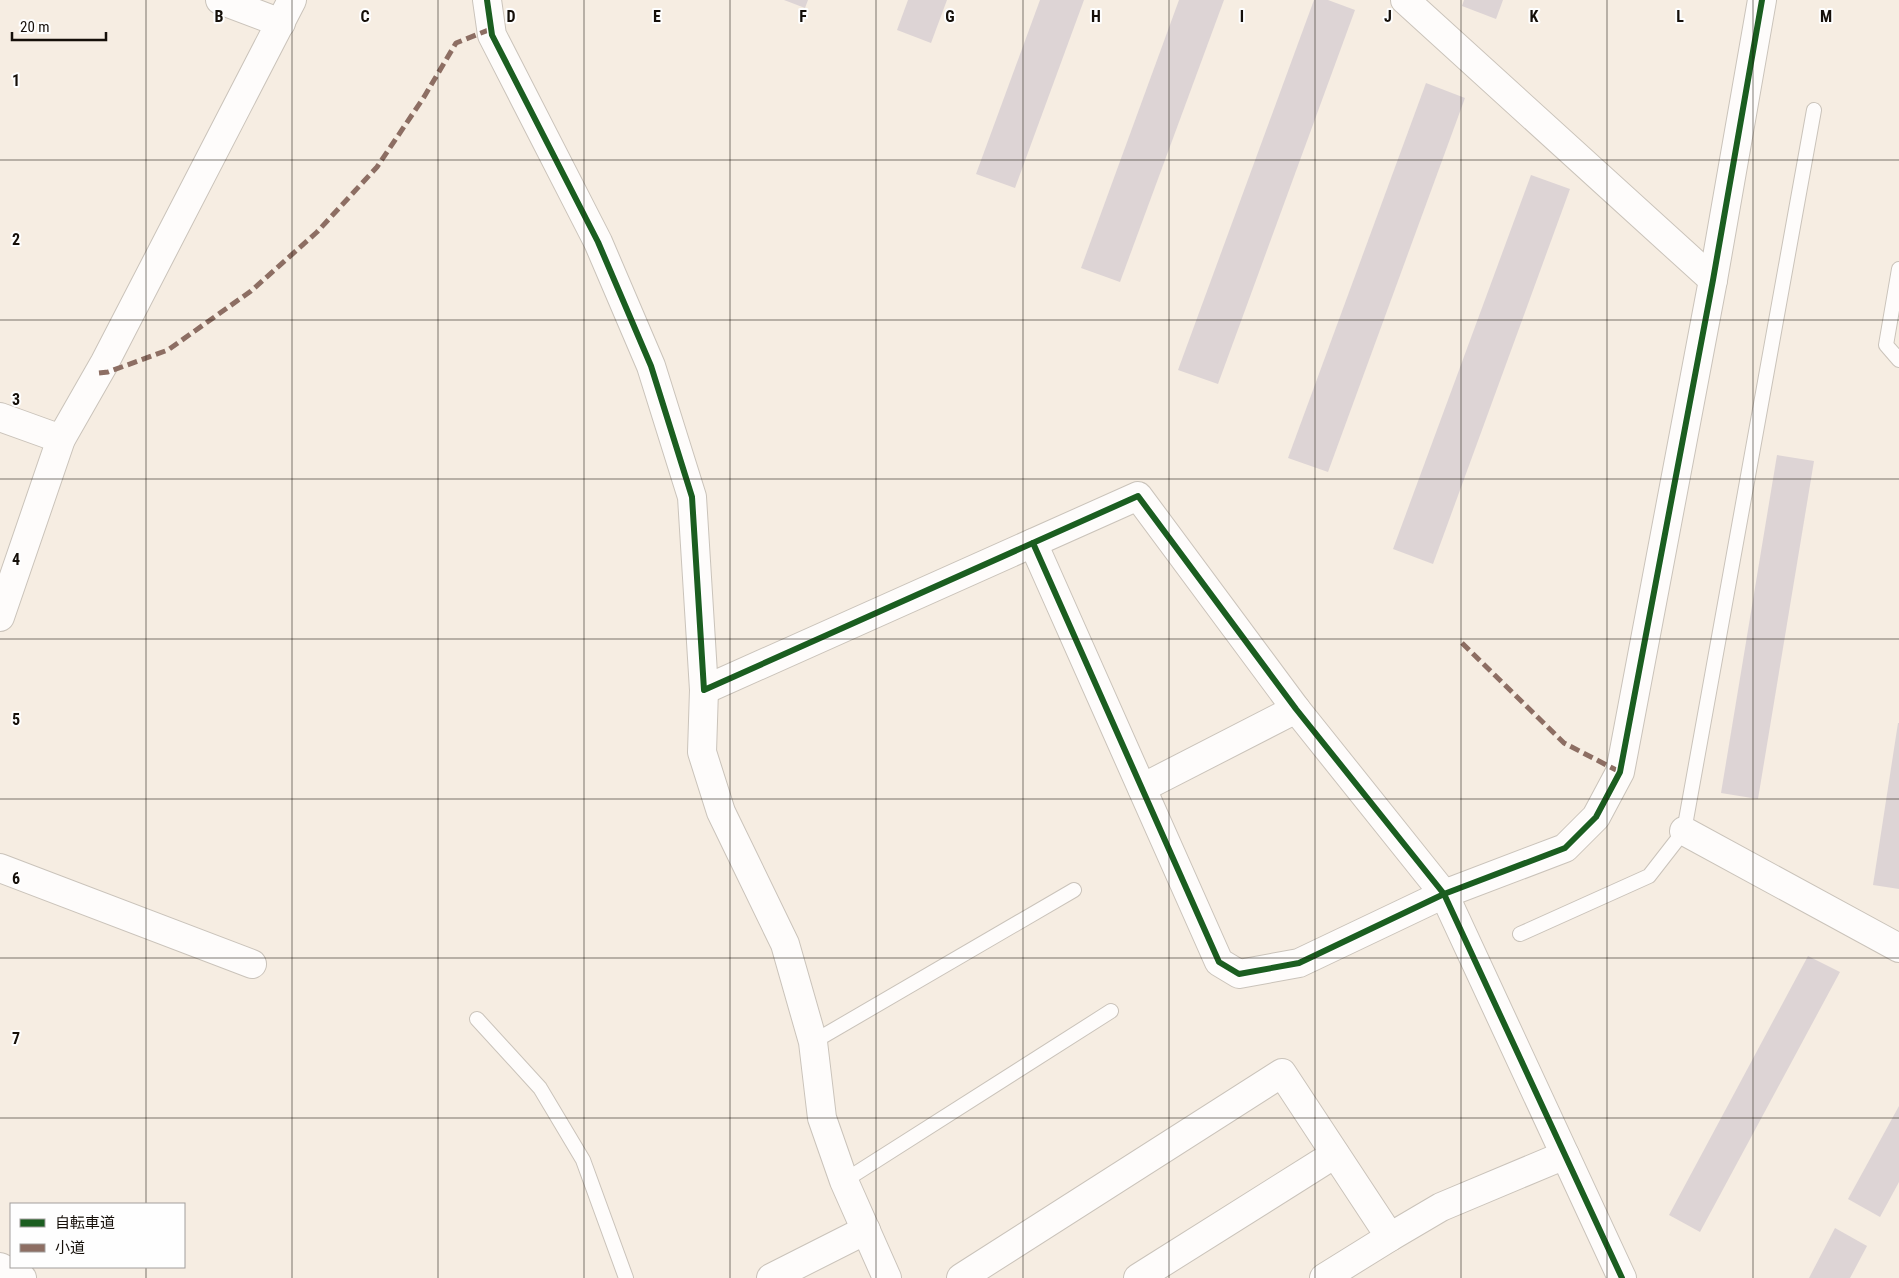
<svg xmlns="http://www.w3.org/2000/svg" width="1899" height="1278" font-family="'Roboto Condensed','Noto Sans JP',sans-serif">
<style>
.building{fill:#ddd4d5}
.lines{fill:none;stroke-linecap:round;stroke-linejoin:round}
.service-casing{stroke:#cac3ba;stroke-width:16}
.minor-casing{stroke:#cac3ba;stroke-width:30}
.tertiary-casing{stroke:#cac3ba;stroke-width:30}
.service{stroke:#fefcfb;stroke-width:14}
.minor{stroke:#fefcfb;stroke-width:28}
.tertiary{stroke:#fefcfb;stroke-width:28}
.quiet{stroke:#8d6e63;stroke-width:5;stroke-dasharray:10 5;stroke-linecap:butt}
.cycleway-casing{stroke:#fefefe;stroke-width:9}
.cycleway{stroke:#1b5e20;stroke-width:6}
.grid{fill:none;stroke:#150f09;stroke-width:1;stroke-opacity:0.55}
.grid-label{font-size:16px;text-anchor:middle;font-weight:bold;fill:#150f09;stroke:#fefefe;stroke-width:4;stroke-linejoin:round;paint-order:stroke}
</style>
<rect width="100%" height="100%" fill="#f6ede2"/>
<!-- building -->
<g class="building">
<path d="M784 0H808L805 8Z"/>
<path d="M908 0H947L931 43 897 30Z"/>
<path d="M1040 0H1084L1015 188 976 174Z"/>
<path d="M1179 0H1224L1120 282 1081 268Z"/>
<path d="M1314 0H1328L1355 10 1218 384 1178 370Z"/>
<path d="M1464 0H1503L1496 19 1462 6Z"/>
<path d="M1426 83 1465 98 1328 472 1288 458Z"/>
<path d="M1531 175 1570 189 1433 564 1393 549Z"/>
<path d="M1777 455 1814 461 1758 799 1721 793Z"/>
<path d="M1898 723H1899V889L1873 885Z"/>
<path d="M1808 956 1840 972 1700 1232 1669 1215Z"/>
<path d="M1899 1106V1182L1880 1217 1848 1199Z"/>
<path d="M1835 1228 1867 1246 1850 1278H1809Z"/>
</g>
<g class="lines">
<defs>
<g id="service">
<path d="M1899 269 1886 345 1899 360"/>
<path d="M1520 934 1649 876 1684 831 1814 110"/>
<path d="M477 1019 540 1088 583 1160 626 1278"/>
<path d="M813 1042 1074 890"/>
<path d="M844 1181 1111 1011"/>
</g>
<g id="minor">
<path d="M220 0 281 23"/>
<path d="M487 0 492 35 598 242 651 366 692 497 704 690 1138 496 1296 709 1444 894 1622 1278"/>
<path d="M1033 543 1219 962 1239 974 1299 963 1444 894 1565 848 1596 817 1620 772 1713 280 1762 0"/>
<path d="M704 690 702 752 721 812 785 944 813 1042 822 1118 844 1181 887 1278"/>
<path d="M1142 788 1296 709"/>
<path d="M1684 831 1899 948"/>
<path d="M0 868 252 964"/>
<path d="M0 1267 22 1278"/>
<path d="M771 1278 866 1230"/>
<path d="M961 1278 1282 1073 1390 1237"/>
<path d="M1138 1278 1335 1154"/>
<path d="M1324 1278 1390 1237 1441 1207 1565 1155"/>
</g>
<g id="tertiary">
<path d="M1405 0 1713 280"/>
<path d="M0 417 61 439"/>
<path d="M0 617 61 439 105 362 292 0"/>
</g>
</defs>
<!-- service casing -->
<use href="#service" class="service-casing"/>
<!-- minor casing -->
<use href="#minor" class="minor-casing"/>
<!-- tertiary casing -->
<use href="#tertiary" class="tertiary-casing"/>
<!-- service -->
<use href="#service" class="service"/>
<!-- minor -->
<use href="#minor" class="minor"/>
<!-- tertiary -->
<use href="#tertiary" class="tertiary"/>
<!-- quiet -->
<g class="quiet">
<path d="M99 373 108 372 168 350 251 291 317 232 377 167 424 97 456 43 491 29"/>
<path d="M1462 643 1564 743 1620 772"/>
</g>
<defs>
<g id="cycleway">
<path d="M487 0 492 35 598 242 651 366 692 497 704 690 1138 496 1296 709 1444 894 1622 1278"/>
<path d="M1033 543 1219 962 1239 974 1299 963 1444 894 1565 848 1596 817 1620 772 1713 280 1762 0"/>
</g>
</defs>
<!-- cycleway casing -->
<use href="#cycleway" class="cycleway-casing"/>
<!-- cycleway -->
<use href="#cycleway" class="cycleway"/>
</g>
<!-- grid -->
<path class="grid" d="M146 0V1204M292 0V1278M438 0V1278M584 0V1278M730 0V1278M876 0V1278M1023 0V1278M1169 0V1278M1315 0V1278M1461 0V1278M1607 0V1278M1753 0V1278M0 160H1899M0 320H1899M0 479H1899M0 639H1899M0 799H1899M0 958H1899M0 1118H1899M146 1267V1278"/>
<g class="grid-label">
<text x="219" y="22">B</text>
<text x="365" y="22">C</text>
<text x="511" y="22">D</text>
<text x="657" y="22">E</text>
<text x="803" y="22">F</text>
<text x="950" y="22">G</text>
<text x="1096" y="22">H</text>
<text x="1242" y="22">I</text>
<text x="1388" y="22">J</text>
<text x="1534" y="22">K</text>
<text x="1680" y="22">L</text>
<text x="1826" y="22">M</text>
<text x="16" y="86">1</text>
<text x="16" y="245">2</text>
<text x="16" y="405">3</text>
<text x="16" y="565">4</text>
<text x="16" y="725">5</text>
<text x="16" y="884">6</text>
<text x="16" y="1044">7</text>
</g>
<!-- legend -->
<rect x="10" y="1203" width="175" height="65" fill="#fefefe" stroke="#a19e9c"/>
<rect x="20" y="1219" width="25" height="8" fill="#1b5e20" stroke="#a19e9c"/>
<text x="55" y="1228" font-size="15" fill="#150f09">自転車道</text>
<rect x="20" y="1244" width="25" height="8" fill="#8d6e63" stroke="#a19e9c"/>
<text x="55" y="1253" font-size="15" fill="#150f09">小道</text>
<!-- scale -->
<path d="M12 32v8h94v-8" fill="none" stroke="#150f09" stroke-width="2.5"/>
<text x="20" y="32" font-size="15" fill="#150f09" stroke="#fefefe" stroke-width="4" paint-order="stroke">20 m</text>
</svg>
